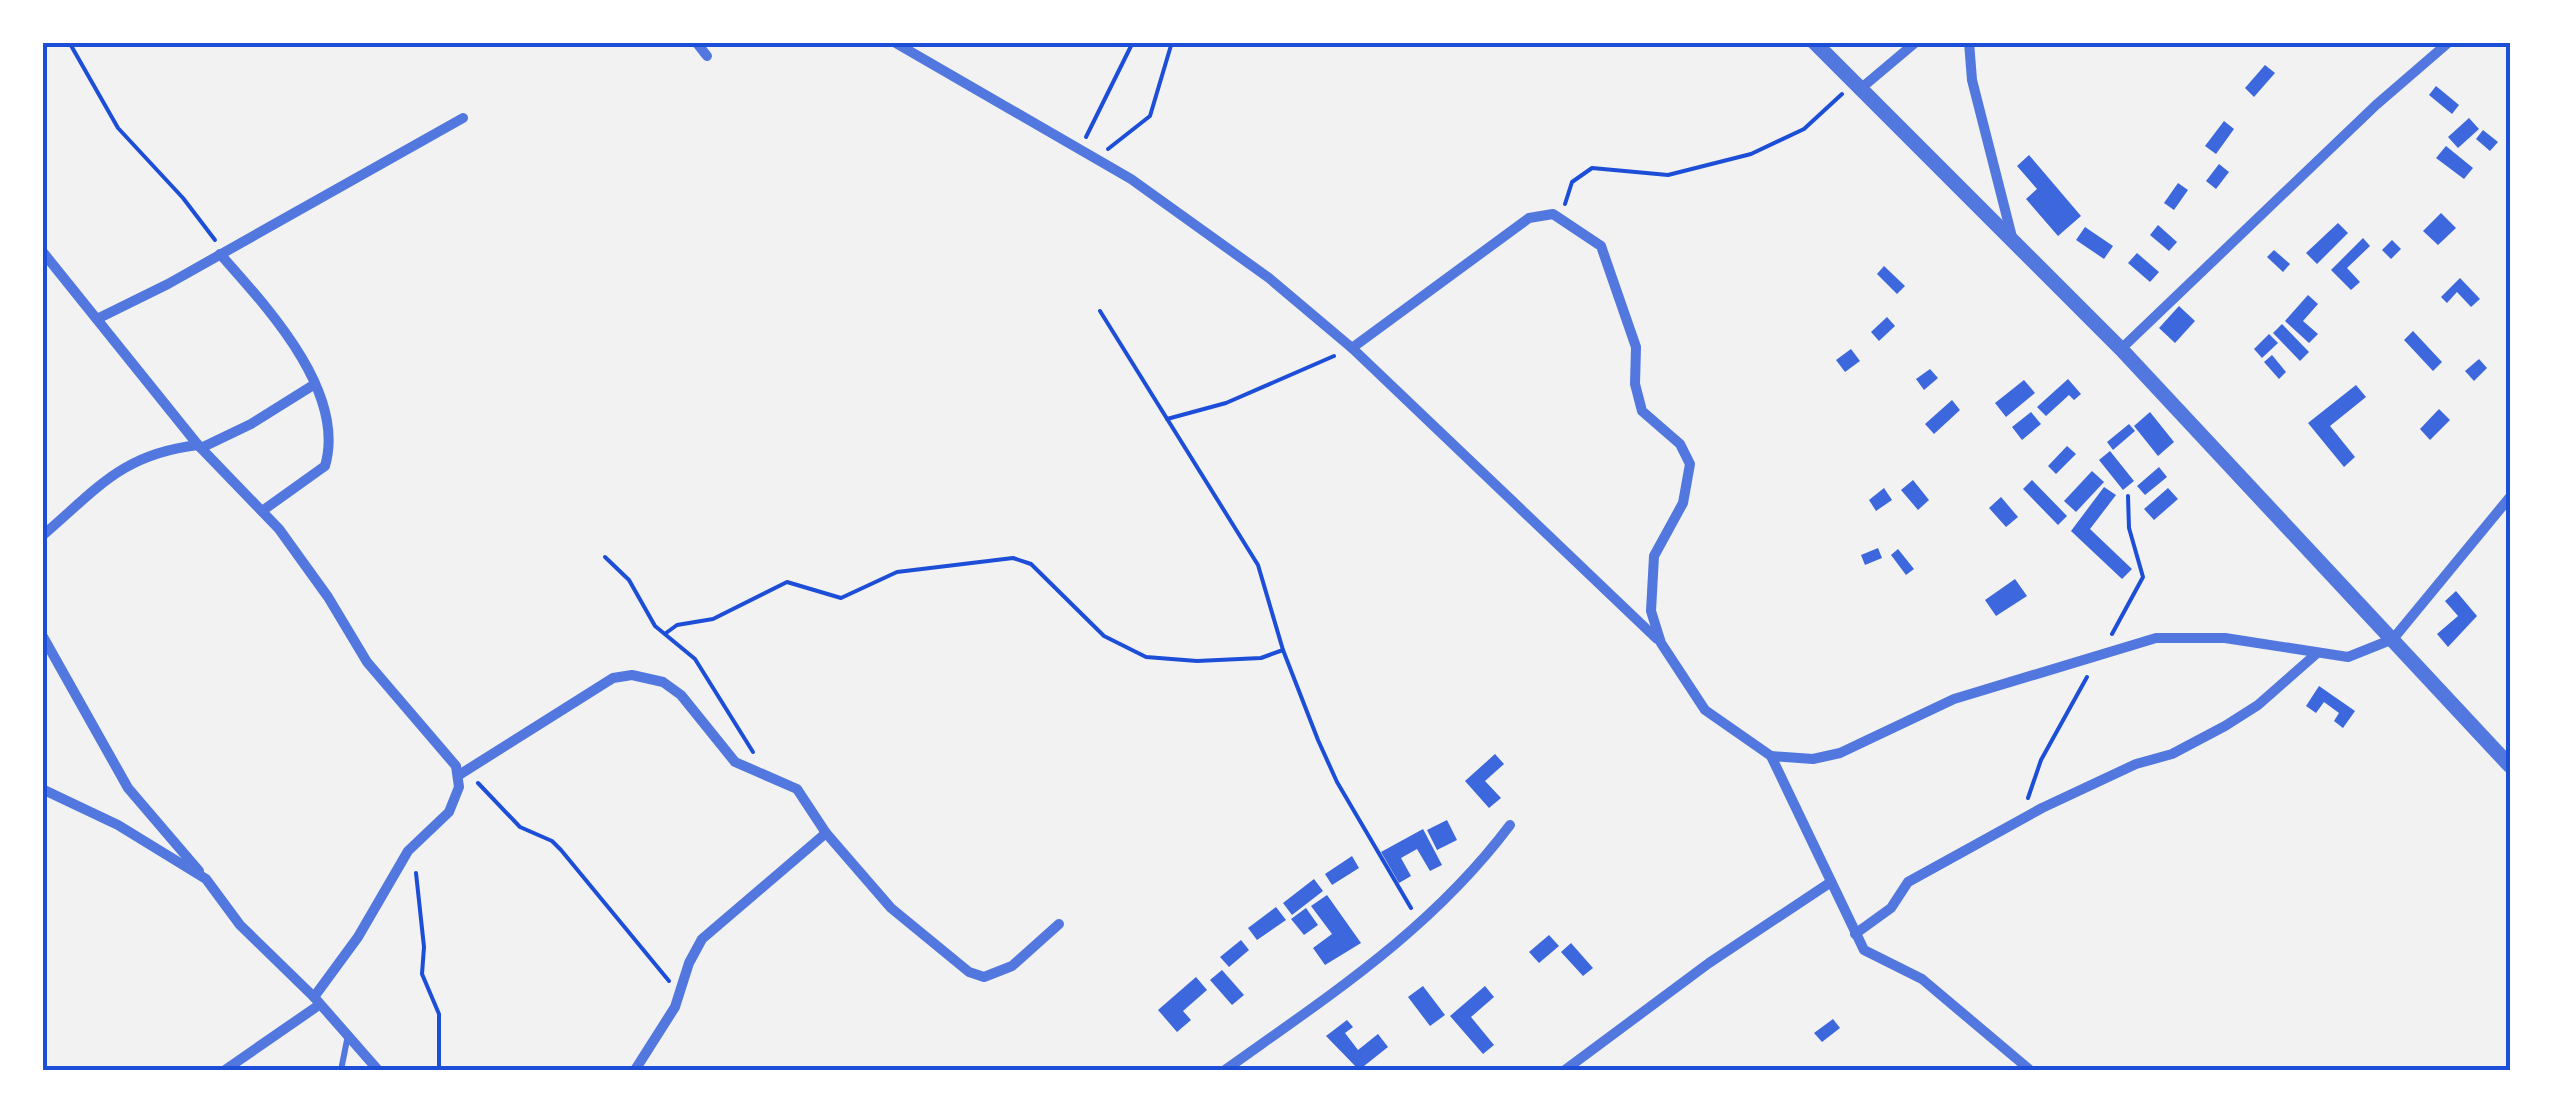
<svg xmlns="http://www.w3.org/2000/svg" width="2553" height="1113" font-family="'Public Sans',sans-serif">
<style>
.building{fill:#3d67dc}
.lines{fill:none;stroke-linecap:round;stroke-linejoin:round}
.path{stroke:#1d4ed8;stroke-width:4}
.service{stroke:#5277de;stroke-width:6}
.minor{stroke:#5277de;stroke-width:10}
.tertiary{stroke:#5277de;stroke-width:15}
.neatline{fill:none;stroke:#1d4ed8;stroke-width:4}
</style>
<rect width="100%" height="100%" fill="#f2f2f2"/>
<!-- building -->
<g class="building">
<path d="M2265 65 2275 73 2254 97 2245 88Z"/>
<path d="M2436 86 2459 105 2452 114 2429 95Z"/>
<path d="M2469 118 2479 129 2458 148 2448 137Z"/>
<path d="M2224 121 2234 129 2216 154 2205 146Z"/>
<path d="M2483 130 2498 142 2490 151 2476 139Z"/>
<path d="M2446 146 2473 168 2464 179 2436 158Z"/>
<path d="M2029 155 2081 216 2058 236 2026 199 2037 189 2017 166Z"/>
<path d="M2219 164 2229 172 2216 189 2206 181Z"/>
<path d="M2178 183 2188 190 2174 210 2164 203Z"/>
<path d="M2441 213 2456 228 2438 245 2423 231Z"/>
<path d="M2338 223 2348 233 2317 264 2306 253Z"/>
<path d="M2158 225 2177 242 2169 251 2150 235Z"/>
<path d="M2085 227 2113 246 2104 259 2076 240Z"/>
<path d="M2363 238 2370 246 2347 268 2360 282 2351 290 2331 270Z"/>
<path d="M2392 240 2401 249 2391 259 2382 250Z"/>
<path d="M2274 250 2290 264 2283 272 2267 257Z"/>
<path d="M2137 253 2159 272 2150 282 2128 263Z"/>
<path d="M1884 266 1905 286 1897 294 1877 274Z"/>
<path d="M2460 278 2480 299 2471 307 2457 292 2447 303 2441 297Z"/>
<path d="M2308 295 2318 304 2303 321 2318 334 2309 343 2285 321Z"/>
<path d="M2179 306 2195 321 2175 343 2159 328Z"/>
<path d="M1887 317 1895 326 1879 341 1871 332Z"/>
<path d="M2282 324 2309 352 2300 361 2273 333Z"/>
<path d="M2413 331 2442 362 2433 371 2404 340Z"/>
<path d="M2269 334 2278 343 2262 358 2254 349Z"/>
<path d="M1851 349 1860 361 1845 372 1836 360Z"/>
<path d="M2272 355 2286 372 2279 379 2264 362Z"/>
<path d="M2479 359 2487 368 2474 381 2465 371Z"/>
<path d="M1930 369 1938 378 1924 390 1916 379Z"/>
<path d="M2068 379 2081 394 2074 400 2069 395 2046 416 2037 407Z"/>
<path d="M2024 380 2035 393 2006 417 1995 403Z"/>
<path d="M2356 385 2366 397 2330 426 2355 457 2344 467 2308 423Z"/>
<path d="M1952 400 1960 410 1934 434 1925 424Z"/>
<path d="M2439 409 2450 420 2430 440 2420 429Z"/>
<path d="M2031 412 2041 424 2022 440 2012 427Z"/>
<path d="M2150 412 2174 442 2158 456 2134 426Z"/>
<path d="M2129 424 2135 431 2113 450 2107 442Z"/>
<path d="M2067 446 2076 454 2056 474 2048 466Z"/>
<path d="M2110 451 2134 481 2123 490 2099 460Z"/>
<path d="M2159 467 2167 477 2145 495 2137 486Z"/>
<path d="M2092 471 2104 482 2076 512 2064 501Z"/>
<path d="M1913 480 1929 500 1918 510 1901 490Z"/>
<path d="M2032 480 2067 516 2058 525 2023 489Z"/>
<path d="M2104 487 2116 495 2090 529 2132 569 2122 579 2071 531Z"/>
<path d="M1884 488 1892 500 1876 511 1869 500Z"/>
<path d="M2168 488 2178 499 2154 520 2144 509Z"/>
<path d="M2001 497 2018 517 2006 527 1989 508Z"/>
<path d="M1878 548 1882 558 1865 565 1861 555Z"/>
<path d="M1898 549 1914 569 1906 575 1891 555Z"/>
<path d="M2015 579 2027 596 1996 616 1985 600Z"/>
<path d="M2456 591 2477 616 2448 647 2437 634 2458 616 2445 601Z"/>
<path d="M2319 686 2355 711 2343 728 2334 721 2339 713 2324 702 2316 713 2306 706Z"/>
<path d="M1495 754 1504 764 1485 781 1501 798 1489 808 1465 781Z"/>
<path d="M1447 820 1457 840 1437 850 1427 830Z"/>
<path d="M1423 829 1442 865 1430 871 1417 849 1401 858 1411 876 1399 883 1381 852Z"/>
<path d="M1352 856 1359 868 1332 885 1325 874Z"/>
<path d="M1314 879 1323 891 1292 915 1283 903Z"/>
<path d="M1327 895 1361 943 1325 965 1313 948 1332 934 1311 906Z"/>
<path d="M1276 907 1286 920 1257 940 1248 928Z"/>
<path d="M1306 908 1318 925 1304 935 1291 919Z"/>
<path d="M1549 935 1559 946 1539 963 1529 952Z"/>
<path d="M1241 940 1249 950 1229 967 1220 957Z"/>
<path d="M1571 943 1593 968 1583 976 1561 952Z"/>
<path d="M1222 970 1244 995 1232 1005 1210 980Z"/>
<path d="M1196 977 1207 990 1183 1011 1191 1020 1177 1032 1158 1010Z"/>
<path d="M1423 986 1445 1015 1430 1026 1408 997Z"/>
<path d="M1485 986 1494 997 1471 1017 1494 1045 1483 1054 1450 1016Z"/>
<path d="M1833 1019 1840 1028 1822 1042 1814 1033Z"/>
<path d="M1347 1020 1353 1027 1345 1033 1358 1050 1378 1034 1388 1047 1359 1070 1326 1036Z"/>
</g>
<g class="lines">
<!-- path -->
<g class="path">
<path d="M69 42 118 128 183 198 215 240"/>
<path d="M1086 137 1133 42"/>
<path d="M1108 149 1150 116 1172 42"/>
<path d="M1565 204 1572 182 1592 168 1668 175 1751 154 1804 129 1842 94"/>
<path d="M1100 311 1258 565 1283 650 1318 740 1337 782 1411 908"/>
<path d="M1167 419 1226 403 1334 356"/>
<path d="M605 557 629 580 655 626 695 659 753 752"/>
<path d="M666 633 677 625 713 619 787 582 841 598 897 572 1013 558 1031 564 1104 636 1146 657 1197 661 1261 658 1283 650"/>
<path d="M2112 634 2143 577 2129 528 2128 496"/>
<path d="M478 783 520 827 552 841 561 850 669 981"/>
<path d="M2028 798 2041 760 2087 677"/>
<path d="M416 873 424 947 422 974 439 1014V1070"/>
</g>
<!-- service -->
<path class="service" d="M341 1070 347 1040"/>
<!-- minor -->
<g class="minor">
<path d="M696 42 707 56"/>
<path d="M894 42 1131 179 1269 278 1352 348 1657 639"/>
<path d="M1969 42 1972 80 2013 241"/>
<path d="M1859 90 1916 42"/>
<path d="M42 251 198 445 279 529 328 597 367 662 456 766 459 787 449 812 408 851 358 937 314 997"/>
<path d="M220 254C265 305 347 391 325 466L262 511"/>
<path d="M99 318 168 284 463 118"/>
<path d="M1352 348 1529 218 1553 214 1601 246 1636 347 1635 384 1642 411 1680 444 1690 464 1683 503 1654 556 1651 611 1661 643 1705 710 1771 756 1864 950 1922 979 2030 1070"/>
<path d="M2121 349 2376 105 2449 42"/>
<path d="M201 448 251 424 315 384"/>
<path d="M42 536C98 488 122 454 198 445"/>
<path d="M42 635 128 788 199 871"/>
<path d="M1771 756 1813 759 1840 753 1954 699 2156 638H2225L2348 657 2393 639 2510 497"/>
<path d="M459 775 613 678 632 675 663 682 681 695 735 762 797 789 826 833 891 908 969 972 984 977 1012 966 1059 924"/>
<path d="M42 789 118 825 206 879 240 925 314 997 378 1070"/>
<path d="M1855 934 1891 908 1908 882 2042 808 2136 764 2172 754 2225 726 2258 705 2316 654"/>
<path d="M225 1070 319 1005"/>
<path d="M635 1070 675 1007 689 963 702 939 826 833"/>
<path d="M1225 1070C1330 995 1431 930 1510 825"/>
<path d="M1565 1070 1709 963 1831 882"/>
</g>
<!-- tertiary -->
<path class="tertiary" d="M1814 42 2121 349 2510 766"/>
</g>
<!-- border -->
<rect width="2553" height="1113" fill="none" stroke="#ffffff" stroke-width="90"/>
<rect x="45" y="45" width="2463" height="1023" class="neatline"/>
</svg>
